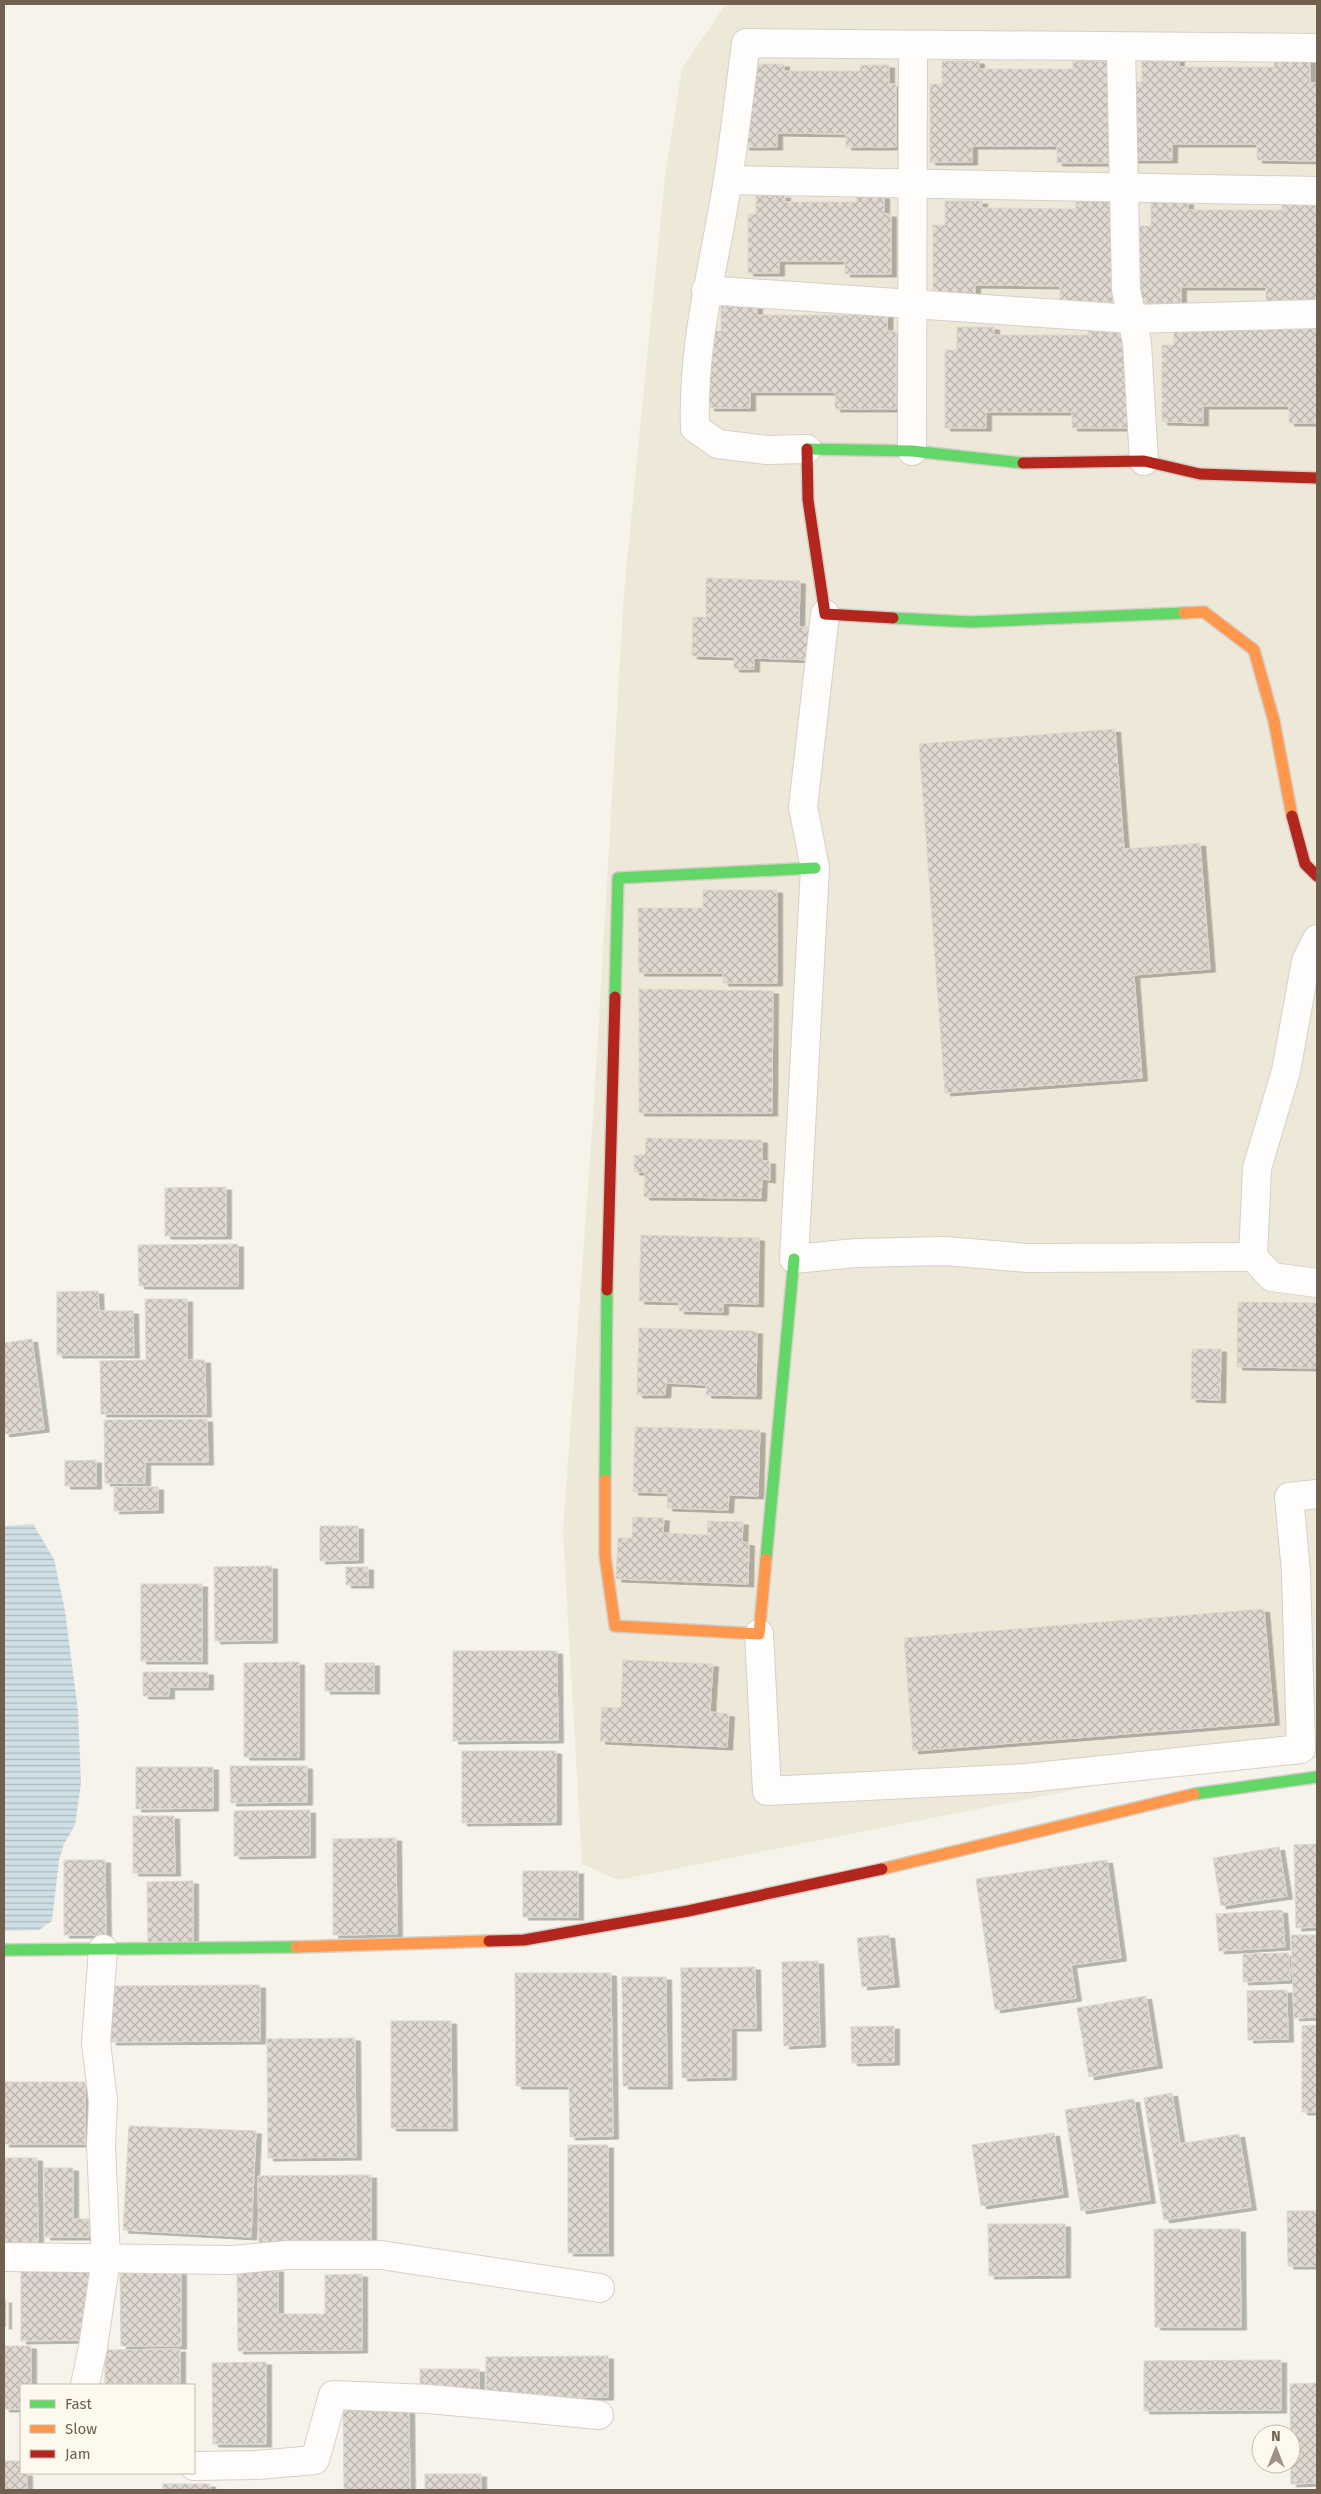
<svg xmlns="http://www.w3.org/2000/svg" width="1321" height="2494" font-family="'Fira Sans',sans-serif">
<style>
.residential{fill:#eee8d9}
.water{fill:url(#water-rules)}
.building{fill:url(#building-cross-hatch);stroke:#ded8ce;filter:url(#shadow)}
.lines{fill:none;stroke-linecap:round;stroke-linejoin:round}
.street-casing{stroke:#d5d0c9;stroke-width:30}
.fast-casing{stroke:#d4cfc6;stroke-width:14}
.slow-casing{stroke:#d4cfc6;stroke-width:14}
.jam-casing{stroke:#d4cfc6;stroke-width:14}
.street{stroke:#fefdfc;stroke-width:28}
.fast{stroke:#63d668;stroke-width:11}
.slow{stroke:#ff974d;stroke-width:11}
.jam{stroke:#b3261e;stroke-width:11}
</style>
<defs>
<pattern id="water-rules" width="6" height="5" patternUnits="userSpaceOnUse" patternTransform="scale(1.25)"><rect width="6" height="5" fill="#cedfe5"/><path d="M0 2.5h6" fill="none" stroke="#acb8bc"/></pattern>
<pattern id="building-cross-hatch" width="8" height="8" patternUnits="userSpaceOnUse" patternTransform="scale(1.25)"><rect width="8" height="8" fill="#dfd9d1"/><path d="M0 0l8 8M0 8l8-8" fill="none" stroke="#b9b3ac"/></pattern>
<filter id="shadow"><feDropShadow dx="5.5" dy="3" stdDeviation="0" flood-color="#0004"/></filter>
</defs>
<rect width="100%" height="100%" fill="#f6f3eb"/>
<!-- residential -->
<path class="residential" d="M726 4H1317V1758L1119 1781 618 1880 582 1864 563 1531 594 1104 624 593 665 176 682 68Z"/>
<!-- water -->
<path class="water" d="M33 1524 54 1559 65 1611 78 1711 81 1783 75 1825 64 1844 59 1860 52 1921 39 1930 4 1931V1526Z"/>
<!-- building -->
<g class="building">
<path d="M1142 59H1179V67H1274V59H1310V83H1317V161L1257 160V144H1172V160H1131V82H1142Z"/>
<path d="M942 61H979V69H1073V61H1109L1118 163H1057V146H972V162H930V84H942Z"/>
<path d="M754 64H784V71H860V65H889V84H896V147H846V134L777 133V147H744Z"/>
<path d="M756 195H785V202H857V196H884V214H891V274H845V261H779V273H748V214H756Z"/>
<path d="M945 201H982V208L1076 209V201H1113L1120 302H1060V286L975 285V302H933V225H945Z"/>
<path d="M1151 202H1188V210H1282V202H1317V304H1266V287H1181V304L1139 303V226H1151Z"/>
<path d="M721 306H757V315H852V307H888L887 331H896V409H835V392H750V408H709V331H721Z"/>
<path d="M1174 321 1210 329H1305V321H1317V423H1289V406H1203V423L1162 422V345H1174Z"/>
<path d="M957 327H994V335H1088V327H1124L1132 428H1072V412H986V428H945V350H957Z"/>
<path d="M706 578 800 581 799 627H815L814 660 754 658V669H734V657L692 656 693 617H706Z"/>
<path d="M1115 729 1124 849 1200 843 1210 969 1134 975 1142 1078 945 1093 919 744Z"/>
<path d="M703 890H777V983H723V973H639L638 908H703Z"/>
<path d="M639 989 773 991 772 1113H639Z"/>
<path d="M646 1138 762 1140V1161H770V1180L762 1179 761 1198 644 1197 645 1172H634V1155H645Z"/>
<path d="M226 1187V1236H165V1188Z"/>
<path d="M641 1235 759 1238 758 1304 723 1303V1312L679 1311V1302L639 1301Z"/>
<path d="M238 1244V1286H139L138 1245Z"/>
<path d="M98 1291 99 1311H133L134 1355H57V1292Z"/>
<path d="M145 1299H187V1360H205L206 1414H101L100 1361 146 1360Z"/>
<path d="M1238 1302 1317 1303V1368L1237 1367Z"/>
<path d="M639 1328 757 1331 756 1396 706 1395V1385L666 1383 665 1395H637Z"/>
<path d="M32 1339 44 1429 4 1434V1343Z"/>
<path d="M1192 1349H1221L1220 1400 1191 1399Z"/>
<path d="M207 1419 208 1462H145V1483H105L104 1420Z"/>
<path d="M635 1427 760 1430 758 1496 729 1495 728 1510 667 1508 668 1493 633 1492Z"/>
<path d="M96 1460V1486H65V1461Z"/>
<path d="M114 1487H158V1510L114 1511Z"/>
<path d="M633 1517 664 1518 663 1533 707 1535 708 1521 743 1522 742 1542 749 1543 748 1584 616 1579 618 1538H632Z"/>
<path d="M320 1526H358V1560L320 1561Z"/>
<path d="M272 1566V1640L215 1641 214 1567Z"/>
<rect x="346" y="1567" width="22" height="18"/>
<rect x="141" y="1584" width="61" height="77"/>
<path d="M1264 1609 1274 1722 913 1751 904 1638Z"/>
<path d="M453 1651H557L558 1740 453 1741Z"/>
<path d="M623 1660 713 1664 710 1712 729 1714 727 1747 600 1741 602 1707 621 1708Z"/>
<path d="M299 1662V1757H244V1663Z"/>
<rect x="325" y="1663" width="49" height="28"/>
<path d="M143 1672H208V1687H169V1696H143Z"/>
<path d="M462 1751H556V1822L462 1823Z"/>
<path d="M230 1766H307V1802L231 1803Z"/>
<path d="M136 1767H213V1808L136 1809Z"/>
<path d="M310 1810V1855L234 1856V1811Z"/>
<path d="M133 1816H174L175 1873H133Z"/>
<path d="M396 1838 397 1934 333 1935V1839Z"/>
<path d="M1317 1844V1927L1296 1928 1294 1845Z"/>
<path d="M1279 1847 1287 1896 1221 1906 1213 1858Z"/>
<path d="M64 1860H105L106 1935H64Z"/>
<path d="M1107 1860 1121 1958 1071 1965 1076 1998 995 2010 976 1879Z"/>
<rect x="523" y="1871" width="55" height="46"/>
<path d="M193 1881V1944H148L147 1882Z"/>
<path d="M1282 1910 1285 1947 1219 1951 1216 1914Z"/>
<path d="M889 1935 894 1984 862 1987 857 1938Z"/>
<path d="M1291 1935H1317V2017L1294 2018Z"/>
<path d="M1289 1953 1290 1980 1243 1982V1954Z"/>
<path d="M818 1961 820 2044 784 2046 782 1962Z"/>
<path d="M755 1967 756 2028H731V2077L682 2078 681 1968Z"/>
<path d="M515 1973H611L613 2136 570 2137 569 2086H516Z"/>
<path d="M622 1977H666L667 2086H623Z"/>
<path d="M260 1985V2041L111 2042V1986Z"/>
<path d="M1287 1990 1288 2039 1248 2040 1247 1991Z"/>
<path d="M1146 1996 1157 2065 1089 2077 1077 2008Z"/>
<path d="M391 2021H451L452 2128H391Z"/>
<path d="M1317 2025V2112H1302V2026Z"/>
<path d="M894 2026V2062L852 2063 851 2027Z"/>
<path d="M355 2038 356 2157 268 2158 267 2039Z"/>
<rect x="4" y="2082" width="81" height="62"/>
<path d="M1172 2093 1180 2144 1239 2134 1251 2207 1164 2220 1144 2098Z"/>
<path d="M1134 2099 1150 2200 1081 2211 1065 2110Z"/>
<path d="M129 2126 256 2131 251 2237 123 2230Z"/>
<path d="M1054 2133 1063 2194 981 2206 972 2145Z"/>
<rect x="568" y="2145" width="40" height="108"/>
<path d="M4 2158H37L38 2242 4 2243Z"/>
<path d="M44 2168H73V2219H89V2237H45Z"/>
<path d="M371 2175V2242L259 2243 258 2176Z"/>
<path d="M1287 2211H1317V2266H1288Z"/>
<path d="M988 2224H1065V2275L989 2276Z"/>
<path d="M1154 2229H1240L1241 2327H1155Z"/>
<path d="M21 2264H88V2340L21 2341Z"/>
<path d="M237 2269H278V2314H325V2275L362 2274V2350L238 2351Z"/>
<path d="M120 2271H181V2346H121Z"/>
<rect x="4" y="2300" width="2" height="26"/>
<path d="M4 2346H31V2385H21V2409H4Z"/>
<path d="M180 2349V2383L105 2384V2350Z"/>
<path d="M608 2356V2397L486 2398V2357Z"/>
<path d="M1281 2360V2410L1144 2411V2361Z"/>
<path d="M266 2362V2444H213L212 2363Z"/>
<rect x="420" y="2369" width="59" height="29"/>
<path d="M1317 2383V2483L1291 2484 1290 2384Z"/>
<path d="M409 2405 410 2490H344L343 2406Z"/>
<path d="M4 2461H21V2473H27V2490H4Z"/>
<rect x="425" y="2474" width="56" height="16"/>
<rect x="163" y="2484" width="47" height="6"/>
</g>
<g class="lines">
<defs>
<g id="street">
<path d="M1121 47 1126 290 1137 343 1144 461"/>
<path d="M728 180 1317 191"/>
<path d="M706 290 1132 319 1317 314"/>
<path d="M807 449 767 450 718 444 695 428C692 340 715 264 728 179 735 134 740 88 746 43L1317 48"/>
<path d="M912 451 913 45"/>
<path d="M825 614 803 807 815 868 794 1259 856 1253 945 1251 1028 1258 1253 1257"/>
<path d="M1317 939 1306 961 1286 1071 1257 1168 1253 1257 1272 1277 1317 1283"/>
<path d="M759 1634 767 1791 1027 1778 1301 1749 1296 1572 1289 1497 1317 1494"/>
<path d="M4 2257 231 2260 287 2255H381L600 2288"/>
<path d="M85 2385 93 2347 106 2259 101 2145 103 2101 96 2043 103 1949"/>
<path d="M194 2466 257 2465 315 2460 333 2395 429 2399 599 2415"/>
</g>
<g id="fast">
<path d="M807 449 912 451 1023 463"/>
<path d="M893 618 971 622 1184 613"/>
<path d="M615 997 618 878 815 868"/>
<path d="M605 1480 607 1290"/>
<path d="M766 1559 794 1259"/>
<path d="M1194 1794 1317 1777"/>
<path d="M4 1950 296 1947"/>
</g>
<g id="slow">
<path d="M1184 613 1204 612 1254 650 1274 721 1292 816"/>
<path d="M605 1480V1556L615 1626 759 1634 766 1559"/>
<path d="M882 1869 1194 1794"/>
<path d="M296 1947 489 1941"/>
</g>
<g id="jam">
<path d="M807 449 808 500 825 614 893 618"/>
<path d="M1023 463 1144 461 1200 474 1317 478"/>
<path d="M1292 816 1305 864 1317 876"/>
<path d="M607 1290 615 997"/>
<path d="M489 1941 524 1940 688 1911 882 1869"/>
</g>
</defs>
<!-- street casing -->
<use href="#street" class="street-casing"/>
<!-- fast casing -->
<use href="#fast" class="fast-casing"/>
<!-- slow casing -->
<use href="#slow" class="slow-casing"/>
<!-- jam casing -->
<use href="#jam" class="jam-casing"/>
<!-- street -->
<use href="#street" class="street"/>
<!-- fast -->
<use href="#fast" class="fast"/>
<!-- slow -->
<use href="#slow" class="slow"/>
<!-- jam -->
<use href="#jam" class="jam"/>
</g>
<!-- border -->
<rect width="1321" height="2494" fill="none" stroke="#72604e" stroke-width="10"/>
<!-- legend -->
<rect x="20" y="2384" width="175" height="90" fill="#fdf9ed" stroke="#c5bcad"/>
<rect x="30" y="2400" width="25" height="8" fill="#63d668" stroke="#c5bcad"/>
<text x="65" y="2409" font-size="15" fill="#72604e">Fast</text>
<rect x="30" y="2425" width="25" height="8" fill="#ff974d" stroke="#c5bcad"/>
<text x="65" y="2434" font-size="15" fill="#72604e">Slow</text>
<rect x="30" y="2450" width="25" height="8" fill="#b3261e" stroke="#c5bcad"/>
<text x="65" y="2459" font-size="15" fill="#72604e">Jam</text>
<!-- north arrow -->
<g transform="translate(1276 2449)"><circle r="24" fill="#fdf9ed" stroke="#c5bcad"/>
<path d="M0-4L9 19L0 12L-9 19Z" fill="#a09385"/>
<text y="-8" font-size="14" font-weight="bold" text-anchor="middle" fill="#72604e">N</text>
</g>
</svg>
